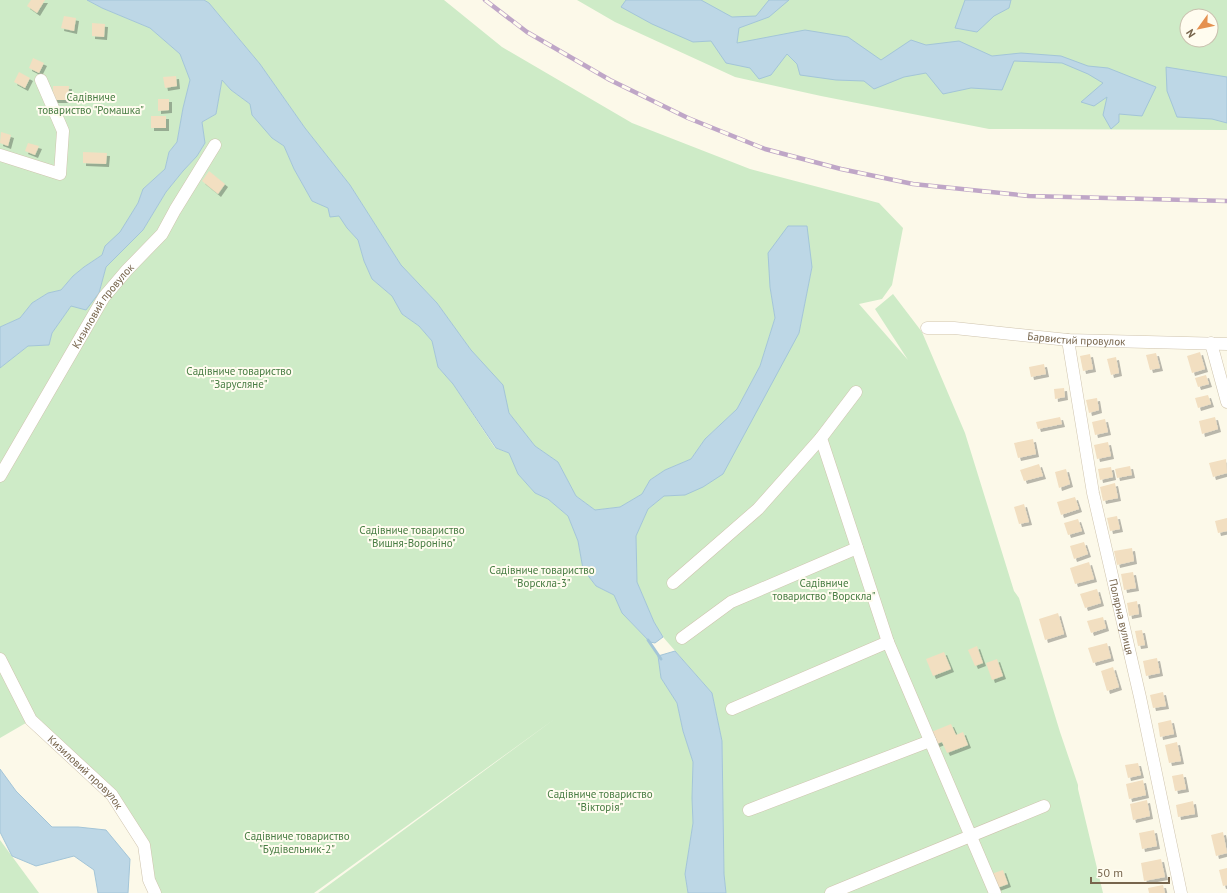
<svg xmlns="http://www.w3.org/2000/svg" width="1227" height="893" font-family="'PT Sans',sans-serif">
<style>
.green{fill:#ceebc7;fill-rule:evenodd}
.water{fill:#bdd7e6;stroke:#a3c5d8}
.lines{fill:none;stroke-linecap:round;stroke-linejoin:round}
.stream{stroke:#a3c5d8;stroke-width:3}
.building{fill:#f2dfc1;filter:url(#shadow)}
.minor-casing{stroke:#cfc4ae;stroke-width:13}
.minor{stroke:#fff;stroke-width:12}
.rail-casing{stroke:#bfa6c7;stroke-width:4.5}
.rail{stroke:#fffcef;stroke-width:3;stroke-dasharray:9;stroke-linecap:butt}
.labels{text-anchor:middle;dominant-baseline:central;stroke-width:4;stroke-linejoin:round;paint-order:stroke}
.park-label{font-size:11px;fill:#497d44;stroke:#fffcef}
.street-label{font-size:11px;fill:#77654c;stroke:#fffcef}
</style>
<defs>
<filter id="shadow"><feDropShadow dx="3" dy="3" stdDeviation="0" flood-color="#0004"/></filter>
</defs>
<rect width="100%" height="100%" fill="#fcf9e9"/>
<!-- green -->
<g class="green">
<path d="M0 0H87L102 8 150 28 180 54 190 80 183 108 177 142 169 152 165 169 143 189 138 203 120 233 105 246 102 255 84 267 73 276 61 290 48 293 32 303 20 318 0 327Z"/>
<path d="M204 0H444L502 47 632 123 750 169 879 203 903 228 892 285 882 299 859 304 908 360 875 309 893 294 922 332 965 433 1014 591 1019 598 1060 732 1078 785V789L1103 893H726L724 874 722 741 712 693 663 637 654 622 637 582 636 536 648 509 664 496 685 495 799 333 812 267 770 287 775 318 760 366 737 409 705 439 691 459 665 470 650 480 642 494 620 507 595 510 576 496 558 462 535 446 509 413 502 385 471 350 437 303 401 265 350 185 305 128 260 64 209 3Z"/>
<path d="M577 0H1227V130L989 129 821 96 735 77 615 22ZM1187 16H1211V40H1187Z"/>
<path d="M222 80 231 90 250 104 272 138 284 146 294 169 312 201 329 208 339 215 347 228 358 240 364 261 372 279 392 296 402 314 419 326 432 341 438 367 453 384 495 448 509 453 518 474 535 493 548 499 568 516 578 541 583 569 596 586 614 595 622 613 650 642 658 656 661 678 677 703 683 731 693 762 692 798 693 823 685 874 688 893H318L556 718 314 893H155L144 845 112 795 31 720 0 738V368L28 346 49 345 52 333 71 306 99 293 106 267 143 230 166 192 183 171 197 156 205 143 202 122 216 114Z"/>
<path d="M0 840 39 893H0Z"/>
</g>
<!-- water -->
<g class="water">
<path d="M87 0H204L209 3 260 64 305 128 350 185 401 265 437 303 471 350 503 385 509 413 535 446 558 462 576 496 595 510 620 507 642 494 650 480 665 470 691 459 705 439 737 409 760 366 775 318 770 287 768 253 788 226H807L812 267 799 333 723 474 703 487 685 495 664 496 648 509 636 536 637 582 654 622 663 637 655 643 650 642 622 613 614 595 596 586 583 569 578 541 568 516 548 499 535 493 518 474 509 453 496 448 453 384 438 367 432 341 419 326 402 314 392 296 372 279 364 261 358 240 347 228 339 216 330 217 328 208 312 201 294 169 284 146 272 138 252 115 250 104 231 90 222 80 216 114 202 122 205 143 197 156 183 171 166 192 143 230 106 267 99 293 86 310 71 306 52 333 49 345 28 346 0 368V327L20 318 32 303 48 293 61 290 73 276 84 267 102 255 105 246 120 232 138 203 143 189 165 169 169 152 177 142 183 108 190 80 180 54 150 28 102 8Z"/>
<path d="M626 0H701L732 17 756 16 769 0H789L769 17 739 28 737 43 805 30 848 37 881 60 911 40 926 45 959 41 992 56 1021 53 1061 56 1088 66 1108 68 1156 87 1142 116 1119 114V122L1111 129 1103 115 1107 97 1094 106 1081 102 1103 83 1088 74 1062 63 1014 61 1002 90 971 88 943 94 926 73 904 77 874 89 864 81 836 80 800 75 797 64 787 54 771 75 759 79 750 68 726 63 711 41 693 42 652 24 621 7Z"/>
<path d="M965 0H1011L1009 8 994 16 977 32 955 28Z"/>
<path d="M1166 67 1227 77V123L1212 119 1177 117 1167 91Z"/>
<path d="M675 651 712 693 722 741 724 874 726 893H688L685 874 693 823 692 798 693 762 683 731 677 703 661 678 658 656Z"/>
<path d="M0 769 16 791 52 827H78L106 830 130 859 128 893H98L94 870 74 856 36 866 12 856 0 832Z"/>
</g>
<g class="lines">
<!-- stream -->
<path class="stream" d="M648 640 661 659"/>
</g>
<!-- building -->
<g class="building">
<path d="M31 0H45L37 13 27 6Z"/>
<path d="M64 16 76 18 74 31 61 28Z"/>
<path d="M92 23 105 24 104 37 92 36Z"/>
<path d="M33 58 44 63 39 73 29 68Z"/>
<path d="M19 72 30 78 25 88 14 82Z"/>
<path d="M176 76 177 86 165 88 163 77Z"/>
<path d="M53 86H69L68 100H53Z"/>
<path d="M158 99H169V110L158 111Z"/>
<rect x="151" y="116" width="15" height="12"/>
<path d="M1 132 11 135 8 146 0 143Z"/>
<path d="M28 143 39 146 35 155 25 151Z"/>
<path d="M83 152 107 153 106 164 83 163Z"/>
<path d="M209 171 225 184 218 194 202 181Z"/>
<path d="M1200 352 1205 369 1192 373 1187 356Z"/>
<path d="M1156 353 1160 368 1150 370 1146 355Z"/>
<path d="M1090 354 1093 369 1083 371 1080 356Z"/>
<path d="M1116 357 1119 373 1111 375 1107 359Z"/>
<path d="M1044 364 1046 374 1031 377 1029 367Z"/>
<path d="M1206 375 1209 384 1198 387 1195 378Z"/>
<path d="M1064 388 1065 397 1055 399 1054 389Z"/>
<path d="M1208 395 1211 404 1198 408 1195 398Z"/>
<path d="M1097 398 1099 410 1089 413 1086 400Z"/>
<path d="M1060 417 1062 424 1038 429 1036 422Z"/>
<path d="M1215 417 1218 429 1202 434 1199 421Z"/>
<path d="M1105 419 1108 432 1095 435 1092 422Z"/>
<path d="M1033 439 1036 454 1018 458 1014 443Z"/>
<path d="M1108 442 1111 456 1097 459 1094 445Z"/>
<path d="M1226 459 1227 473 1213 477 1209 463Z"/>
<path d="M1039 464 1043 476 1024 481 1020 470Z"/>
<path d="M1130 466 1132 475 1117 478 1115 469Z"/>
<path d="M1111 467 1113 477 1100 480 1098 469Z"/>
<path d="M1066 469 1070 484 1059 488 1055 472Z"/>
<path d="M1115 483 1118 498 1103 501 1100 487Z"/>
<path d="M1075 497 1079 509 1061 515 1057 502Z"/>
<path d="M1024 504 1029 522 1019 524 1014 507Z"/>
<path d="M1117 516 1120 529 1110 531 1107 518Z"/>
<path d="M1227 518V531L1218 533 1215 521Z"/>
<path d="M1078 519 1082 531 1068 535 1064 523Z"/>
<path d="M1084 542 1088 554 1074 559 1070 546Z"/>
<path d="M1132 548 1134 561 1117 565 1114 551Z"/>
<path d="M1089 562 1094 579 1075 584 1070 568Z"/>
<path d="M1133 572 1136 588 1124 590 1121 574Z"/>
<path d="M1097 589 1101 603 1085 608 1080 594Z"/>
<path d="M1137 601 1139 614 1129 616 1127 603Z"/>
<path d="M1058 613 1064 634 1045 640 1039 619Z"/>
<path d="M1103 617 1106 628 1091 633 1087 621Z"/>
<path d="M1142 630 1145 645 1138 646 1135 631Z"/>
<path d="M1107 643 1111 658 1093 663 1088 648Z"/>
<path d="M977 646 983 663 975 666 968 650Z"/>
<path d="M944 652 951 669 933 676 926 659Z"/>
<path d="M1157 658 1160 673 1146 676 1143 661Z"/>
<path d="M997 659 1003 676 992 680 986 663Z"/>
<path d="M1113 667 1119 687 1107 691 1101 671Z"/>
<path d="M1163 692 1166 706 1153 708 1150 695Z"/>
<path d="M1171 720 1174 734 1160 737 1158 723Z"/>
<path d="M951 724 956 735 963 732 968 745 947 753 942 742 934 745 929 733Z"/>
<path d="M1177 742 1181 761 1169 763 1165 745Z"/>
<path d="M1138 763 1141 775 1128 778 1125 765Z"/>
<path d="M1183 774 1186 789 1175 791 1172 776Z"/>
<path d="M1143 780 1146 795 1129 799 1126 784Z"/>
<path d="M1147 800 1150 816 1133 820 1130 804Z"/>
<path d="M1193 801 1195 814 1178 817 1176 805Z"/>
<path d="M1154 830 1157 846 1142 849 1139 833Z"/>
<path d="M1223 832 1227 853 1216 856 1211 835Z"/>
<path d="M1161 859 1165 877 1144 881 1141 863Z"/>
<path d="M1227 868V885L1223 886 1219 870Z"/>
<path d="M1003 870 1008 884 997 888 991 874Z"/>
<path d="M1163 885 1165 893H1149L1148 888Z"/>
</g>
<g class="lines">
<defs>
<g id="minor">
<path d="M0 155 60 174 63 131 41 80"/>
<path id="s1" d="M927 328H954L1068 340 1227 344"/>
<path id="s2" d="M1068 340 1093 493 1140 697 1181 893"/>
<path d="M1211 343 1227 402"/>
<path d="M856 392 821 438 888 642 995 893"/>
<path id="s3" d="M0 476 104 297 127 270 162 234 175 210 215 145"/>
<path d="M673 583 758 509 821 438"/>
<path d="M682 638 731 602 857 548"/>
<path id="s4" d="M0 659 31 720 112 795 144 845 149 880 155 893"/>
<path d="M732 709 888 642"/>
<path d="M749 810 930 741"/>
<path d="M831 893 1044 806"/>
</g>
</defs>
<!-- minor casing -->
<use href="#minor" class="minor-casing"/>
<!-- minor -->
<use href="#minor" class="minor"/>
<defs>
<path id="rail" d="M485 0 527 32 610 80 688 118 765 149 841 169 913 184 1029 196 1227 201"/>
</defs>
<!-- rail casing -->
<use href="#rail" class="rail-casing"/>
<!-- rail -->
<use href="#rail" class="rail"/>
</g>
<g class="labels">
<!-- park labels -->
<g class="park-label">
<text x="91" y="97">Садівниче<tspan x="91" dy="13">товариство "Ромашка"</tspan></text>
<text x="239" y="371">Садівниче товариство<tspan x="239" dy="13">"Зарусляне"</tspan></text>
<text x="412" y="530">Садівниче товариство<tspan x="412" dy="13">"Вишня-Вороніно"</tspan></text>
<text x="542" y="570">Садівниче товариство<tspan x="542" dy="13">"Ворскла-3"</tspan></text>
<text x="824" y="583">Садівниче<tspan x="824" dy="13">товариство "Ворскла"</tspan></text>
<text x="600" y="794">Садівниче товариство<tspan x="600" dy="13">"Вікторія"</tspan></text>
<text x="297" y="836">Садівниче товариство<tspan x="297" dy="13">"Будівельник-2"</tspan></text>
</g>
<!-- street labels -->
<g class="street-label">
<text stroke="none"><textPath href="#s3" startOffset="199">Кизиловий провулок</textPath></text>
<text stroke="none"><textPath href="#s1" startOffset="150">Барвистий провулок</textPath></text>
<text stroke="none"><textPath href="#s2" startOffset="282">Полярна вулиця</textPath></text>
<text stroke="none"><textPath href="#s4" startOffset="144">Кизиловий провулок</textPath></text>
</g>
</g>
<!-- north arrow -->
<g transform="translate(1199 28) rotate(237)"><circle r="19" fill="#fffcef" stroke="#c9c0ae"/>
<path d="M0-3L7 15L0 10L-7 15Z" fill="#e59150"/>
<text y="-6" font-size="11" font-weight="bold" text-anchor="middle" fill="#77654c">N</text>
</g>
<!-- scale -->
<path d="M1091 877v6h78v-6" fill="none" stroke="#77654c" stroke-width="2"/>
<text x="1097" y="877" font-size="12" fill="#77654c" stroke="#fffcef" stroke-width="3" paint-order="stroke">50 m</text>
</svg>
